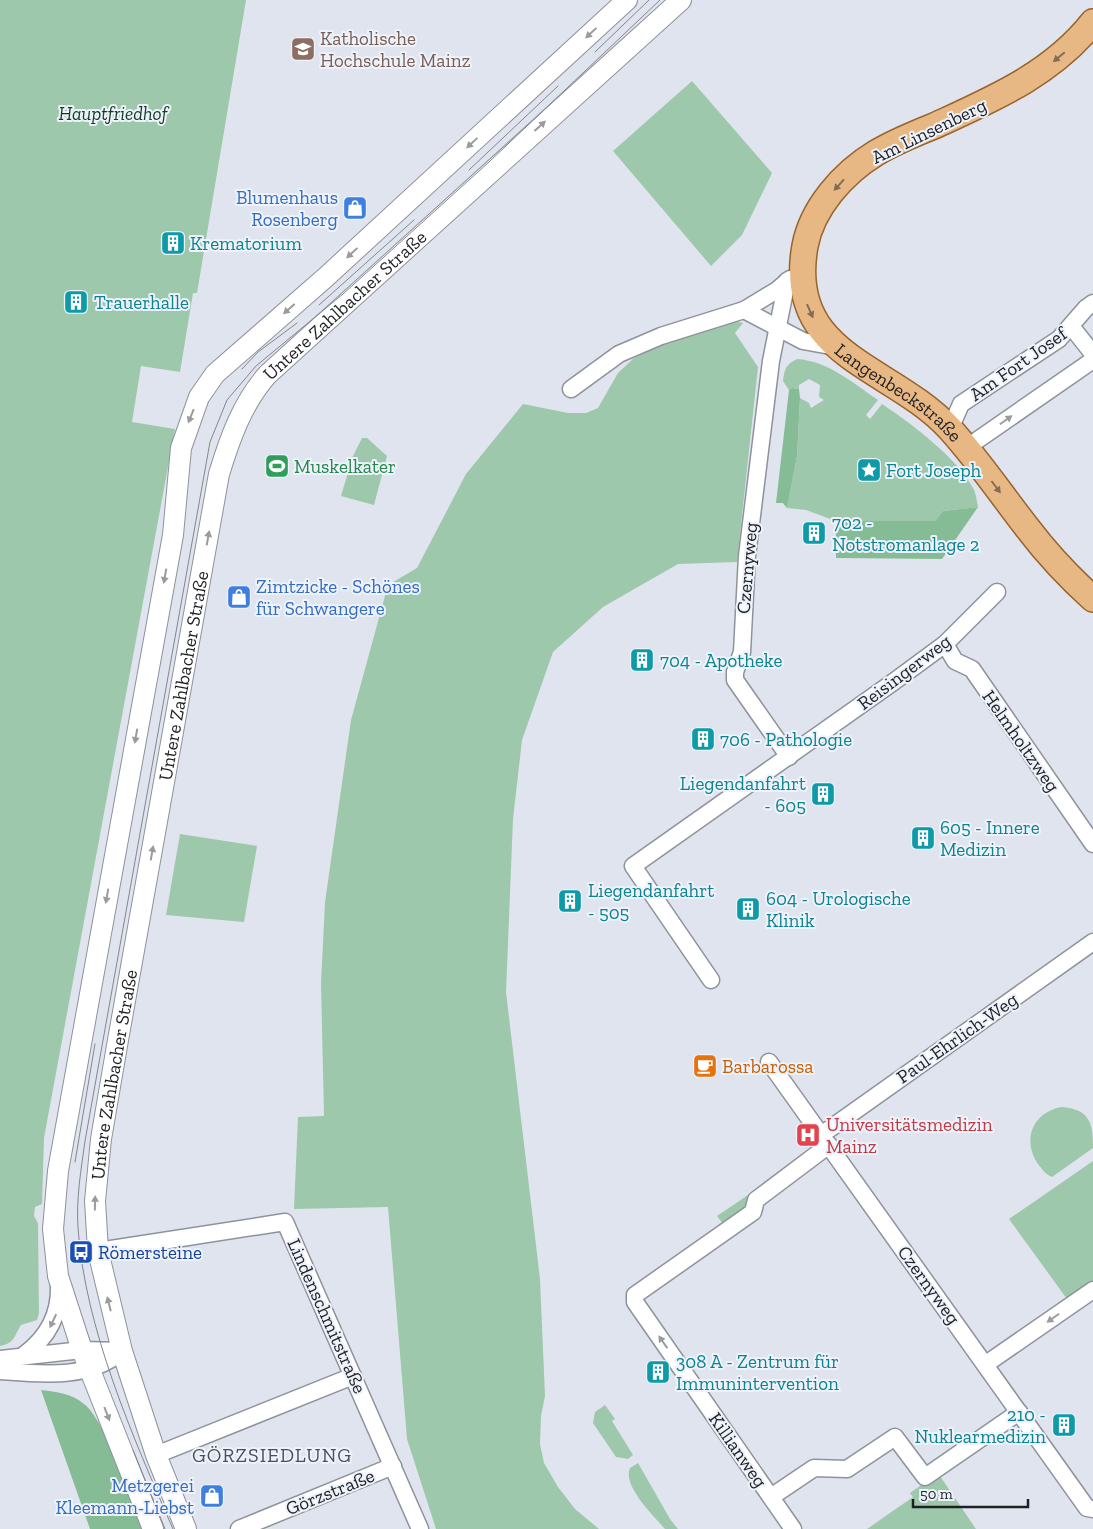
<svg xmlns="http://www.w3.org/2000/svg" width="1093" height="1529" font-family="'Zilla Slab',serif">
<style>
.green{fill:#9ec8ab}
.forest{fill:#85bc96}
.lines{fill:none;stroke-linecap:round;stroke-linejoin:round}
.minor-casing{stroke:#8e929b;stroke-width:19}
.tertiary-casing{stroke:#8e929b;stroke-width:22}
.primary-casing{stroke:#97642d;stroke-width:28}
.minor{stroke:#fff;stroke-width:16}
.tertiary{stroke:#fff;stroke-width:20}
.primary{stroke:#e8b884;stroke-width:25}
.tram{stroke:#83868d;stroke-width:1}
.oneway{fill:#9a9b9c}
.oneway2{fill:#846c54}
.labels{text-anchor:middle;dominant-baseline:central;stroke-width:4;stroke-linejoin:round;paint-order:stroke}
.education-label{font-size:19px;fill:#785e54;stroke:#edf2fb;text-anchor:start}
.park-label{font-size:19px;font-style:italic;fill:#123d23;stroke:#edf2fb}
.street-label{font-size:19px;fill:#1f2024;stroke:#edf2fb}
.shop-label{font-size:19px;fill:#366cbe;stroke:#edf2fb;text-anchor:end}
.culture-label{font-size:19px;fill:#0d838f;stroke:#edf2fb;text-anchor:start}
.leisure-label{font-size:19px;fill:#27864d;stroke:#edf2fb;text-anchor:start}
.food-label{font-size:19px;fill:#c56008;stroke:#edf2fb;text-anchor:start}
.health-label{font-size:19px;fill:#be3a42;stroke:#edf2fb;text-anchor:start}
.transit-label{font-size:19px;fill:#164399;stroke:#edf2fb;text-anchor:start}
.neighbourhood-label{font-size:20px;letter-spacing:1px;fill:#4b4f57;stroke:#edf2fb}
</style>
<rect width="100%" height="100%" fill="#e0e4ee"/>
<!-- green -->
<g class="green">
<path d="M0 0H246L197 293H193L180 372 141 366 132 422 175 429 44 1138 42 1204 35 1207 34 1216 38 1223 39 1313 37 1320 21 1325C14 1336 15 1343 0 1346Z"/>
<path d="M692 81 772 173 742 235 711 266 613 151Z"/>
<path d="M735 321 743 323 735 333 758 367 737 562 678 564 603 607 553 652 522 740 513 819 506 992 540 1279 545 1396 541 1416 540 1444 544 1463 558 1487 575 1509 599 1529H436L407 1439 388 1207 294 1209 298 1117 324 1116 321 983 325 902 351 720 388 585 417 568 466 474 523 404 568 413H586L598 408 618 373 634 358 677 338Z"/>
<path d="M797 359C828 361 853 383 878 400L866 415 870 419 882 404C912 424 956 457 973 488 976 493 977 501 978 507L943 511 935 521H836L806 510 787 508 797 456 800 398 809 403 811 408 824 400 819 397 820 385 809 379 799 385V389L792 388 789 390 783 381C784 370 786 364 797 359Z"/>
<path d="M362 438H367L387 456 374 505 341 496 353 456Z"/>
<path d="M180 834 257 846 244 922 166 915Z"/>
<path d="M1061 1107C1090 1109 1093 1123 1093 1148L1052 1177C1046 1175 1042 1169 1038 1164 1022 1140 1032 1113 1061 1107Z"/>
<path d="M1093 1161V1281L1067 1299 1009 1219Z"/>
<path d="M751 1193 746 1209 726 1228 717 1216Z"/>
<path d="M605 1405 615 1419 612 1421 633 1455 628 1459 616 1457 593 1423 595 1412Z"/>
<path d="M638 1463 670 1519 678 1529H665C654 1516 622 1486 630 1468Z"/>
<path d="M938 1473 976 1529H867L913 1497 910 1493Z"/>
</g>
<!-- forest -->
<g class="forest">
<path d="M792 388 799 389 800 398 797 456 787 508 783 503H776L789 390Z"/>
<path d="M978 507 942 559 836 558V521H935L943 511Z"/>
<path d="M41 1390C57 1392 71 1393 84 1404 105 1420 133 1501 144 1529H90Z"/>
</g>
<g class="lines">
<defs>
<g id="minor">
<path d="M787 281 771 361 747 556 742 652 735 672V680L789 757"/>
<path d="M744 310 803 341 836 347"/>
<path d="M1071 326 1093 354"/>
<path d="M571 389 619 354 661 336 744 310 777 290 790 279"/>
<path d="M950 429 961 404 1059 339 1086 308 1093 303"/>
<path d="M966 448 1093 360"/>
<path d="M945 644 955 661 972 669 1093 844"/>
<path d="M711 980 633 866 892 683 945 644 997 592"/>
<path d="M769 1062 1087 1508 1093 1509"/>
<path d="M821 1135 1093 942"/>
<path d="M98 1251 285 1222 420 1529"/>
<path d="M24 1355C47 1338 60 1315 59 1286"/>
<path d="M0 1359 82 1350 122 1351"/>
<path d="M986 1364 1093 1290"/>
<path d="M0 1371C40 1374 89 1380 122 1351"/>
<path d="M156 1455 353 1376"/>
<path d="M771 1497 814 1468 847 1469 895 1437 925 1477 1019 1412"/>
<path d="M239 1529 393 1466"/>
<path d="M793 1529 635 1302V1295L753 1212 756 1200 829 1145"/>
</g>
<g id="tertiary">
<path d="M153 1529 82 1350 58 1276 53 1229 58 1171 173 535 181 448 199 397 215 374 326 277 627 0"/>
<path id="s1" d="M186 1529 156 1455 122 1351 98 1251 95 1201 101 1139 118 1040 219 474C230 438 242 404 267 375L681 0"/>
</g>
<g id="primary">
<path id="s2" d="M1093 22C1052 74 993 99 934 126 914 134 894 142 876 153 843 173 812 208 805 246 785 357 891 365 950 429 979 461 1003 497 1029 530 1048 555 1070 578 1093 599"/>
</g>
</defs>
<!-- minor casing -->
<use href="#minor" class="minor-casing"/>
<!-- tertiary casing -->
<use href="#tertiary" class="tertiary-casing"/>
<!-- primary casing -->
<use href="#primary" class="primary-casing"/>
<!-- minor -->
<use href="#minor" class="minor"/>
<!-- tertiary -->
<use href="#tertiary" class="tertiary"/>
<!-- primary -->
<use href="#primary" class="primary"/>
<!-- tram -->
<g class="tram">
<path d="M595 52 649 0"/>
<path d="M469 170 558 86"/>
<path d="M319 305 414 220"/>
<path d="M242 369 258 352 297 323"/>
<path d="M75 1162 95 1044"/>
<path d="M133 1450 165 1529"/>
<path d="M173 1529C133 1437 85 1329 78 1228 76 1199 81 1170 85 1141L210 442 227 400 256 366 343 294 489 162 660 0"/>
</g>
</g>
<!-- one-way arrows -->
<defs><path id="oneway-solid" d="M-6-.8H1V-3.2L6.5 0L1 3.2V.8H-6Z" transform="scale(1.25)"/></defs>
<g class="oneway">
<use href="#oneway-solid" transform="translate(591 33) rotate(137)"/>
<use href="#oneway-solid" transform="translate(540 126) rotate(-42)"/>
<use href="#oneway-solid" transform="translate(472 143) rotate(137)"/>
<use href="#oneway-solid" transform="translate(352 253) rotate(137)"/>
<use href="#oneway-solid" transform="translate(289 309) rotate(139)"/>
<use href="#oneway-solid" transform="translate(191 416) rotate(112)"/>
<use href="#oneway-solid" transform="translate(1006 420) rotate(-35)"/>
<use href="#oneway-solid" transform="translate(208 538) rotate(-80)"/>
<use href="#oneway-solid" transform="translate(165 576) rotate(100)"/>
<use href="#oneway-solid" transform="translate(136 736) rotate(100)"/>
<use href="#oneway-solid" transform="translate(152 853) rotate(-80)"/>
<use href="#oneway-solid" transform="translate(107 896) rotate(100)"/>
<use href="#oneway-solid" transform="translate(95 1203) rotate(-89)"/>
<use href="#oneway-solid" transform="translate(109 1304) rotate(-104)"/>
<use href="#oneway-solid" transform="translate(1053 1318) rotate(145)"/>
<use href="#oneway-solid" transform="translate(53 1321) rotate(115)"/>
<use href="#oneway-solid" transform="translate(663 1342) rotate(-125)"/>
<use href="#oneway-solid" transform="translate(107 1414) rotate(69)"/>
</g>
<g class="oneway2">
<use href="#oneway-solid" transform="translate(1059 57) rotate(140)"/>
<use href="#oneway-solid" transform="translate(839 185) rotate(132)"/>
<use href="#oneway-solid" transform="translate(810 311) rotate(66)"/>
<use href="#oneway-solid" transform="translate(996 487) rotate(53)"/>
</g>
<!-- icons -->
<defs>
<symbol id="university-square" viewBox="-11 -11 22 22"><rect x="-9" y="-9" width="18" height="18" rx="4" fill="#8d6e63" stroke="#edf2fb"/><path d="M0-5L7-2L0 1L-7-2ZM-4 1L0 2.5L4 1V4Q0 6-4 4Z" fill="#fff"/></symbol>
<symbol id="shop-square" viewBox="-11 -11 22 22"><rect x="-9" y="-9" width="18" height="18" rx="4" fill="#3f7fe0" stroke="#edf2fb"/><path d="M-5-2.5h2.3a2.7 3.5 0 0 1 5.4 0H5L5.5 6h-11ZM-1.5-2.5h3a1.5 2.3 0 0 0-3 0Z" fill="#fff"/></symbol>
<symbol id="building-square" viewBox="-11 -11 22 22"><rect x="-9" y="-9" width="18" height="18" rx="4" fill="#0f9aa8" stroke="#edf2fb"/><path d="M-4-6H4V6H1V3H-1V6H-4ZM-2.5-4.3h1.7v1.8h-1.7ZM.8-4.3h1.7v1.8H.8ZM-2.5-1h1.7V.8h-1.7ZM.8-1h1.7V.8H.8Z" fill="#fff"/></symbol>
<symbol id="stadium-square" viewBox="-11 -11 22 22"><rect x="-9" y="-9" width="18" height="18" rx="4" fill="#2e9e5b" stroke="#edf2fb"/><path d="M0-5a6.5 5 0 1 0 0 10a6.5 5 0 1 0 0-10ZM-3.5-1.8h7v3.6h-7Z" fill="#fff"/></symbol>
<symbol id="sight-square" viewBox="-11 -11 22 22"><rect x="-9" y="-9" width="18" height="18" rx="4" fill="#0f9aa8" stroke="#edf2fb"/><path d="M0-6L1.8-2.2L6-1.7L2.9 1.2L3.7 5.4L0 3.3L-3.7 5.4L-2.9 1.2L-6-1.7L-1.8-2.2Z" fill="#fff"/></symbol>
<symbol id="cafe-square" viewBox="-11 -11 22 22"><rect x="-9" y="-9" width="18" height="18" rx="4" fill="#e8710a" stroke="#edf2fb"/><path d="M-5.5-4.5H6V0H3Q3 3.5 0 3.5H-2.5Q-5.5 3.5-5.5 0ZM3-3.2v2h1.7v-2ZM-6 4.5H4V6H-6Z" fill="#fff"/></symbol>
<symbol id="hospital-square" viewBox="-11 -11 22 22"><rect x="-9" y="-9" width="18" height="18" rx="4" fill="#e0444e" stroke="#edf2fb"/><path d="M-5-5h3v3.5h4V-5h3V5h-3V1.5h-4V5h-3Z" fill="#fff"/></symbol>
<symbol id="bus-square" viewBox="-11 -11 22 22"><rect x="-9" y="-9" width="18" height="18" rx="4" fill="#1a4fb4" stroke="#edf2fb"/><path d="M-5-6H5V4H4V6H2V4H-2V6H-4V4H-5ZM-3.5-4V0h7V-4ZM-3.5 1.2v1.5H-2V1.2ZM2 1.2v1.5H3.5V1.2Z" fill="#fff"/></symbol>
</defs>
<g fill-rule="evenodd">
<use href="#university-square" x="289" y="35" width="28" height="28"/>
<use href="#shop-square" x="341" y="194" width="28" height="28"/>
<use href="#building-square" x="159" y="229" width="28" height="28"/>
<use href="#building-square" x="62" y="288" width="28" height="28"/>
<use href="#stadium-square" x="263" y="452" width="28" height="28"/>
<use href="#sight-square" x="855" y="456" width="28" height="28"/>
<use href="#building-square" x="800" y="519" width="28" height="28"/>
<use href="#shop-square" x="225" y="583" width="28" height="28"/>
<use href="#building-square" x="628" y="646" width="28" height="28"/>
<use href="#building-square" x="689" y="725" width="28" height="28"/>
<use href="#building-square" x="809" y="780" width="28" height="28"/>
<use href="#building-square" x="909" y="824" width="28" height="28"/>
<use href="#building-square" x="556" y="887" width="28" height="28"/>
<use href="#building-square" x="734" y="895" width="28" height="28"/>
<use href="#cafe-square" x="691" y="1052" width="28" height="28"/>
<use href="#hospital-square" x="794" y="1121" width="28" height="28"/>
<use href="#bus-square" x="67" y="1238" width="28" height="28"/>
<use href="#building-square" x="644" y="1358" width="28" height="28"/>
<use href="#building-square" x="1050" y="1411" width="28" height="28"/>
<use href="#shop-square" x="198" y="1482" width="28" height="28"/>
</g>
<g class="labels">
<!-- education labels -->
<g class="education-label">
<text x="320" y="38">Katholische<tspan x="320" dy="22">Hochschule Mainz</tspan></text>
</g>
<!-- park labels -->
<g class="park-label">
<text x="113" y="113">Hauptfriedhof</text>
</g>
<!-- street labels -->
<g class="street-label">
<text transform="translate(929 131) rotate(-26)">Am Linsenberg</text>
<text stroke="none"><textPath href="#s1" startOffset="1295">Untere Zahlbacher Straße</textPath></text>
<text transform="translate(1018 364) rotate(-35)">Am Fort Josef</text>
<text stroke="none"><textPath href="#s2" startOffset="564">Langenbeckstraße</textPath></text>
<text transform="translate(747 568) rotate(-85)">Czernyweg</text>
<text transform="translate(904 672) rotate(-37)">Reisingerweg</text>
<text stroke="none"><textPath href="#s1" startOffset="875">Untere Zahlbacher Straße</textPath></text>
<text transform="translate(1021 741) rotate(55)">Helmholtzweg</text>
<text transform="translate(957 1038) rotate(-35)">Paul-Ehrlich-Weg</text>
<text stroke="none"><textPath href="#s1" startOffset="470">Untere Zahlbacher Straße</textPath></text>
<text transform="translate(929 1285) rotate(54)">Czernyweg</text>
<text transform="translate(327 1316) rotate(66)">Lindenschmitstraße</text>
<text transform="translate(738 1450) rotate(55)">Killianweg</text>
<text transform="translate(330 1492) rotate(-22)">Görzstraße</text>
</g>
<!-- shop labels -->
<g class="shop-label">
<text x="338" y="197">Blumenhaus<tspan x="338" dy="22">Rosenberg</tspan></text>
<text x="256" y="586" text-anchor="start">Zimtzicke - Schönes<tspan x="256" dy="22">für Schwangere</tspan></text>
<text x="194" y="1485">Metzgerei<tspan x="194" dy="22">Kleemann-Liebst</tspan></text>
</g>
<!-- culture labels -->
<g class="culture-label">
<text x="190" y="243">Krematorium</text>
<text x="94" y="302">Trauerhalle</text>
<text x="886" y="470">Fort Joseph</text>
<text x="832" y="522">702 -<tspan x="832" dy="22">Notstromanlage 2</tspan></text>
<text x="660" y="660">704 - Apotheke</text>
<text x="720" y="739">706 - Pathologie</text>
<text x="806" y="783" text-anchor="end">Liegendanfahrt<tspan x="806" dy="22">- 605</tspan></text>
<text x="940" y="827">605 - Innere<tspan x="940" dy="22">Medizin</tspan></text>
<text x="588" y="890">Liegendanfahrt<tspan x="588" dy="22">- 505</tspan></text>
<text x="766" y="898">604 - Urologische<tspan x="766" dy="22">Klinik</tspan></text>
<text x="676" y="1361">308 A - Zentrum für<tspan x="676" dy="22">Immunintervention</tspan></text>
<text x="1046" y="1414" text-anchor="end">210 -<tspan x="1046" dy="22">Nuklearmedizin</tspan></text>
</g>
<!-- leisure labels -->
<g class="leisure-label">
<text x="294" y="466">Muskelkater</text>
</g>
<!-- food labels -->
<g class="food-label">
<text x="722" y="1066">Barbarossa</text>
</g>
<!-- health labels -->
<g class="health-label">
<text x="826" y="1124">Universitätsmedizin<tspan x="826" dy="22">Mainz</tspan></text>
</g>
<!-- transit labels -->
<g class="transit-label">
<text x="98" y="1252">Römersteine</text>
</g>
<!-- neighbourhood labels -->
<g class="neighbourhood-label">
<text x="272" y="1455">GÖRZSIEDLUNG</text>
</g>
</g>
<!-- scale -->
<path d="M913 1499v8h115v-8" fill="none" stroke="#1f2024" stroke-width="2.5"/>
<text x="920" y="1499" font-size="15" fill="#1f2024" stroke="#edf2fb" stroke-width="4" paint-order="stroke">50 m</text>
</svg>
